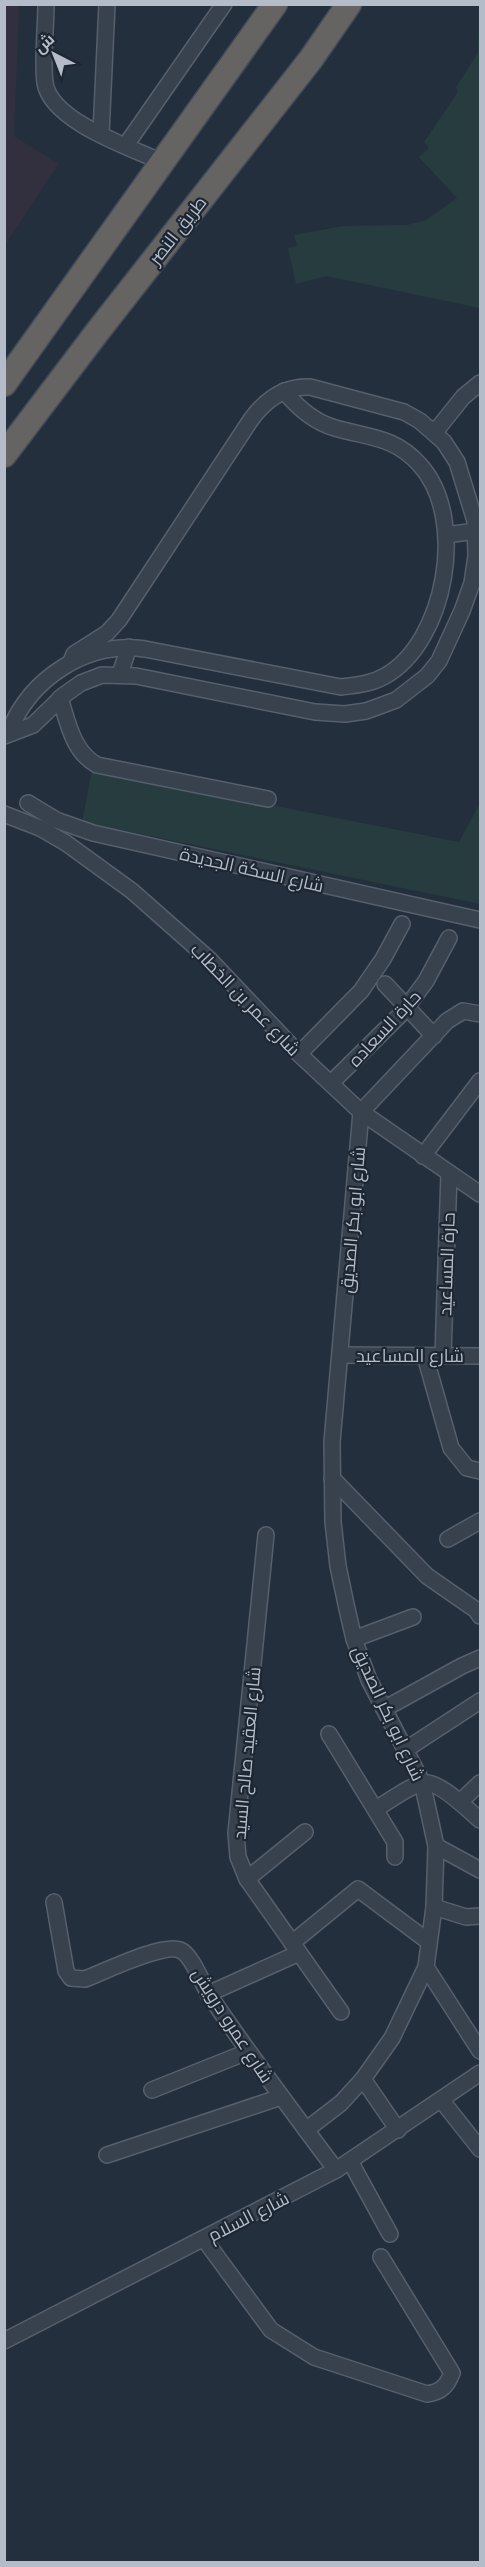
<svg xmlns="http://www.w3.org/2000/svg" width="485" height="2567" font-family="'Noto Sans',Cairo,sans-serif">
<style>
.medical{fill:#32303f}
.green{fill:#263c3f}
.lines{fill:none;stroke-linecap:round;stroke-linejoin:round}
.minor-casing{stroke:#565f6c;stroke-width:18}
.trunk-casing{stroke:#434c59;stroke-width:27}
.minor{stroke:#38414e;stroke-width:15}
.trunk{stroke:#656462;stroke-width:24}
.labels{text-anchor:middle;dominant-baseline:central;stroke-width:4.5;stroke-linejoin:round;paint-order:stroke}
.street-label{font-size:18px;fill:#b4bcc9;stroke:#1d2633}
</style>
<rect width="100%" height="100%" fill="#242f3e"/>
<!-- medical -->
<path class="medical" d="M5 4 19 5 14 136 58 164 5 245Z"/>
<!-- green -->
<g class="green">
<path d="M479 5 480 308 326 276 296 284 288 248 297 246 294 235 343 226 407 225 426 220 457 198 419 157 429 148 424 142 458 92 456 87 478 53Z"/>
<path d="M92 770 459 842 480 803V904L82 822Z"/>
</g>
<g class="lines">
<defs>
<g id="minor">
<path d="M46 4C46 26 42 63 45 83 51 121 129 147 162 162"/>
<path d="M101 133 107 4"/>
<path d="M126 145 224 4"/>
<path d="M435 432 463 397 480 383"/>
<path d="M446 535 476 531"/>
<path d="M120 674 129 647"/>
<path d="M60 698C68 723 73 752 97 765L268 799"/>
<path d="M9 732C30 678 87 641 145 649L341 687C357 685 371 684 385 676 446 642 468 518 420 465 394 436 369 438 335 428 314 422 298 408 284 391"/>
<path d="M4 736 33 725 64 695 81 683 102 675 136 676 315 712 345 714 366 711 396 700 427 676 439 661 462 611 472 583 476 556 475 521 457 462 444 442 420 421 404 412 310 387C283 386 264 401 250 421L119 620 107 633 74 654 71 662"/>
<path d="M28 803 56 820 93 833 480 920"/>
<path d="M4 814 40 828 66 843 132 891 209 959 299 1054 361 1112 480 1194"/>
<path d="M385 984 434 1036"/>
<path d="M299 1054 361 991 383 959 402 924"/>
<path d="M331 1083 403 1012 426 981 449 938"/>
<path d="M423 1156 480 1081"/>
<path d="M340 1355 480 1356"/>
<path d="M425 1356 451 1448 467 1468 480 1471"/>
<path d="M443 1356 449 1173"/>
<path d="M332 1478 427 1576 476 1610 480 1616"/>
<path d="M266 1535 236 1833 238 1857 247 1879 341 2012"/>
<path d="M448 1539 480 1521"/>
<path d="M354 1639 413 1617"/>
<path d="M384 1709 462 1666 480 1658"/>
<path d="M329 1734 395 1842V1857"/>
<path d="M405 1750 480 1701"/>
<path d="M460 1802 480 1783"/>
<path d="M376 1809C388 1802 409 1786 422 1783 438 1779 468 1810 480 1820"/>
<path d="M436 1846 480 1870"/>
<path d="M247 1879 305 1832"/>
<path d="M54 1902 66 1971 71 1978 85 1979C104 1972 162 1943 180 1950 193 1955 203 1987 212 1999 252 2058 294 2114 336 2170"/>
<path d="M434 1907 466 1917 480 1916"/>
<path d="M292 1943 358 1889 429 1942"/>
<path d="M426 1967 480 2051"/>
<path d="M208 1994 299 1953"/>
<path d="M363 2079 398 2130"/>
<path d="M152 2090 247 2052"/>
<path d="M442 2101 480 2149"/>
<path d="M306 2130 341 2103 363 2079 392 2038 426 1967 434 1907 436 1846 422 1782 369 1680 354 1639 347 1609 338 1566 333 1522 332 1442 361 1112 447 1021 463 1011 480 1014"/>
<path d="M107 2155 281 2097"/>
<path d="M350 2161 390 2234"/>
<path d="M204 2239 271 2330 314 2357 427 2394C441 2392 447 2386 452 2373L381 2257"/>
<path d="M4 2341 336 2170 480 2073"/>
</g>
<g id="trunk">
<path d="M4 384 275 4"/>
<path d="M4 455 98 331 311 59 349 4"/>
</g>
</defs>
<!-- minor casing -->
<use href="#minor" class="minor-casing"/>
<!-- trunk casing -->
<use href="#trunk" class="trunk-casing"/>
<!-- minor -->
<use href="#minor" class="minor"/>
<!-- trunk -->
<use href="#trunk" class="trunk"/>
</g>
<g class="labels">
<!-- street labels -->
<g class="street-label">
<text transform="translate(177 230) rotate(-52)">طريق النصر</text>
<text transform="translate(252 869) rotate(13)">شارع السكة الجديدة</text>
<text transform="translate(246 999) rotate(46)">شارع عمر بن الخطاب</text>
<text transform="translate(384 1028) rotate(-47)">حارة السعاده</text>
<text transform="translate(352 1220) rotate(-85)">شارع ابو بكر الصديق</text>
<text transform="translate(446 1264) rotate(-88)">حارة المساعيد</text>
<text x="410" y="1355">شارع المساعيد</text>
<text transform="translate(389 1713) rotate(65)">شارع ابو بكر الصديق</text>
<text transform="translate(246 1753) rotate(-85)">شارع العقيد صالح السيد</text>
<text transform="translate(233 2025) rotate(57)">شارع عمرو درويش</text>
<text transform="translate(248 2216) rotate(-27)">شارع السلام</text>
</g>
</g>
<!-- border -->
<rect width="485" height="2567" fill="none" stroke="#b4bcc9" stroke-width="12"/>
<!-- north arrow -->
<g transform="translate(54 54) rotate(318)" stroke="#1d2633" stroke-width="4.5" paint-order="stroke">
<path d="M0-4.5L10 22L0 15L-10 22Z" fill="#b4bcc9"/>
<text y="-9" font-size="16" font-weight="bold" text-anchor="middle" fill="#b4bcc9">ش</text>
</g>
</svg>
